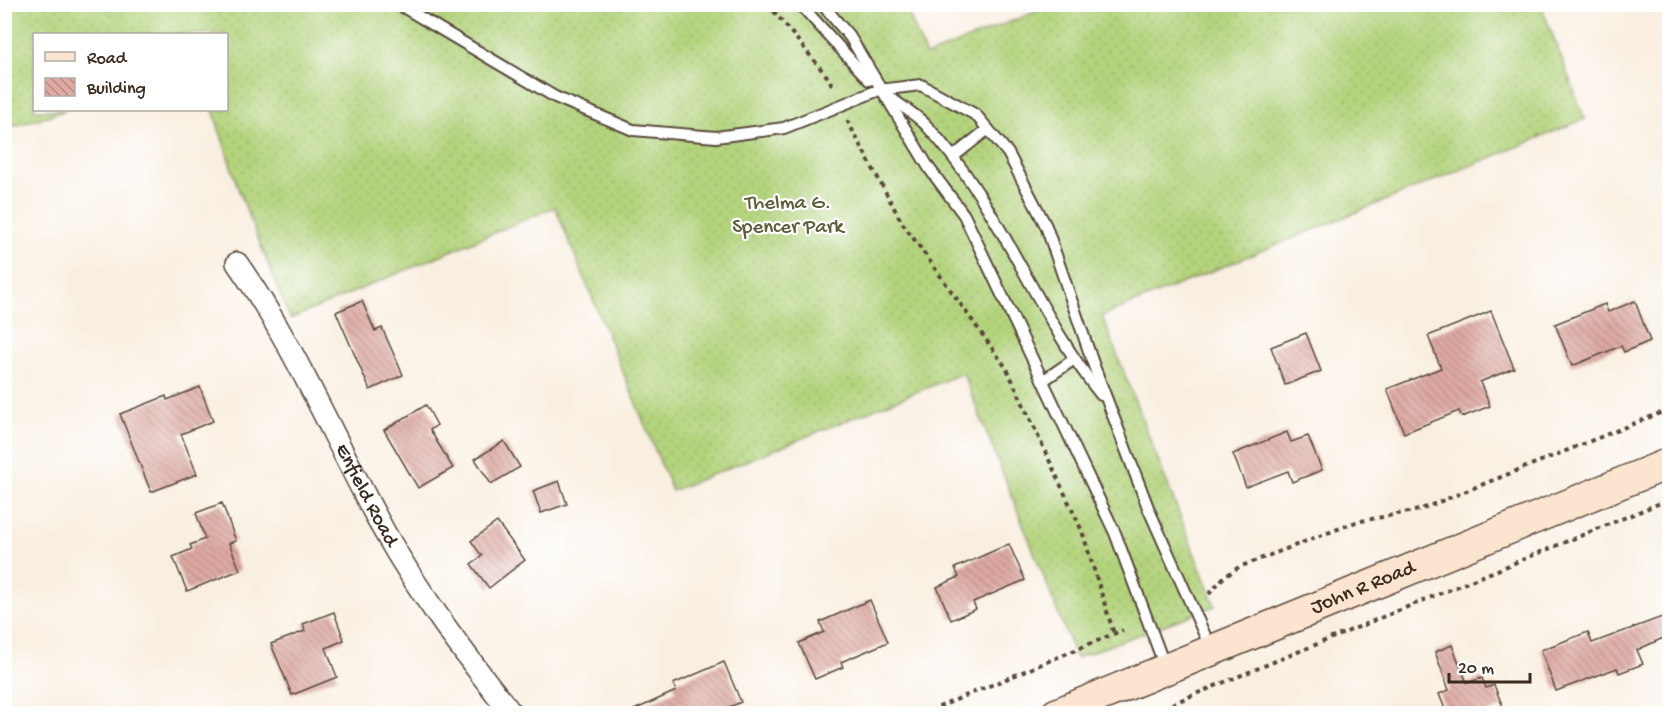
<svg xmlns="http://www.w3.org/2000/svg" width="1674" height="718" font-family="'Gochi Hand',sans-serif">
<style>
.grass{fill:url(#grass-dots);stroke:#777e4c;stroke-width:1.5}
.building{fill:url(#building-back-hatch)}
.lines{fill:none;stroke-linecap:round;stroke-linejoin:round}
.service-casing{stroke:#58483b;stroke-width:14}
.minor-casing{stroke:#58483b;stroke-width:24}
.secondary-casing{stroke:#58483b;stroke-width:33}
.path{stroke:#58483b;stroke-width:4;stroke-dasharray:4.5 4.5;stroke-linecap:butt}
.service{stroke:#fff;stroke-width:10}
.minor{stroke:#fff;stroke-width:21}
.secondary{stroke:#fce5d0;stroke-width:30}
.labels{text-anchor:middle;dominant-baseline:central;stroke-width:4.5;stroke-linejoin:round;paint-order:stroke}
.park-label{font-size:21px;fill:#5f5d3a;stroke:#fff}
.street-label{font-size:21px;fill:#3b2a1e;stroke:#fff}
</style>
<defs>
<pattern id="grass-dots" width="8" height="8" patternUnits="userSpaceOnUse" patternTransform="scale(1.5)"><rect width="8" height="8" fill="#b3d37b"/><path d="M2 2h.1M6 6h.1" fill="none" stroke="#9bb56a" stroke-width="1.8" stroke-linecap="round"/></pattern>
<pattern id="building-back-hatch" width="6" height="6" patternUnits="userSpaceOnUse" patternTransform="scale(1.5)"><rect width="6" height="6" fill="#deaaa3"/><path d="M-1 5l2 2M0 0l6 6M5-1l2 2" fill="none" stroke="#b58b84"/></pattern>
</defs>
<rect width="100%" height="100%" fill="#fff"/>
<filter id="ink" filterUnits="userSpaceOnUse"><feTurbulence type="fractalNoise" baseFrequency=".0167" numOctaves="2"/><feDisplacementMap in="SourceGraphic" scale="12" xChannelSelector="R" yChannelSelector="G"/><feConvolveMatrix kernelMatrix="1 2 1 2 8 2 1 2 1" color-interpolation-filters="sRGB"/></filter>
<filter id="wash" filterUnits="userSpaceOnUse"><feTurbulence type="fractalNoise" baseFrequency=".008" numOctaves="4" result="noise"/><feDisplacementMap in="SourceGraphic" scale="24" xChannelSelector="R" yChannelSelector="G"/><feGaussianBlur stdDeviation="1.35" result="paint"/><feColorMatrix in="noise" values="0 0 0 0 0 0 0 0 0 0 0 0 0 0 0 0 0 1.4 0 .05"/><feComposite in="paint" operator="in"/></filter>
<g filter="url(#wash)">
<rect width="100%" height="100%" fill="#f9efe1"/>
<!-- grass -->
<path class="grass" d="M5 4 905 5 926 56 1052 5H1541L1585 119 1102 316 1215 606 1076 658 963 373 672 491 555 207 290 319 239 191 213 110H226V34H34V110H67L5 129Z"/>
<g id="blocks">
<!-- building -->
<g class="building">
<path d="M362 301 375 331 382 328 403 375 370 390 336 312Z"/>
<path d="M1635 301 1650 341 1624 352 1621 346 1572 366 1555 324 1605 304 1608 312Z"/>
<path d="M1491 311 1514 368 1480 382 1490 406 1462 417 1459 411 1404 433 1387 389 1441 368 1428 336Z"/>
<path d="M1306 333 1321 371 1285 385 1271 347Z"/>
<path d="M200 387 213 421 181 434 197 474 151 492 120 414 166 396 167 400Z"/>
<path d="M426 405 437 425 430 430 453 468 418 488 384 430Z"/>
<path d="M1287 432 1291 442 1308 436 1322 470 1292 482 1288 471 1246 487 1233 454Z"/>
<path d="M504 441 520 467 491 484 475 459Z"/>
<path d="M559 481 567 504 541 513 533 491Z"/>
<path d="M222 503 236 541 229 543 240 570 187 591 173 557 192 549 190 545 205 539 196 513Z"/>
<path d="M497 522 525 560 489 588 471 564 482 556 471 541Z"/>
<path d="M1009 544 1025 580 973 602 976 609 951 620 937 587 959 577 955 568Z"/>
<path d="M870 600 888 642 841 662 843 667 815 679 799 643 824 632 820 622Z"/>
<path d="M334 612 344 640 326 648 337 677 292 695 271 644 305 631 303 624Z"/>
<path d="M1670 614V635L1637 650 1643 664 1619 673 1617 668 1556 691 1541 650 1588 632 1592 643Z"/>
<path d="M1452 645 1467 683 1482 678 1486 688 1494 685 1503 707 1485 714H1447L1439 694 1449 690 1435 652Z"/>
<path d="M724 662 741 702 713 714H625L676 691 673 684Z"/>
</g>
</g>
</g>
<g filter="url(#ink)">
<use href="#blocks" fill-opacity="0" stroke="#58483b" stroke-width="1.5"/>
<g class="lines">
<defs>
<g id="service">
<path d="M398 4 555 97 633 130 716 137 784 128 879 90 921 85 976 115 1008 153 1046 226 1094 366 1149 510 1211 649"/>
<path d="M800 4 869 80"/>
<path d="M822 4 850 37 929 168 964 215 1115 533 1165 667"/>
<path d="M885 94C898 104 914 113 925 124 1001 204 1033 310 1101 395"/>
<path d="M954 156 988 129"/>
<path d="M1044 380 1073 360"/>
</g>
<g id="minor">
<path id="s1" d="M237 263C296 347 335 442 384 531 421 596 465 655 512 714"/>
</g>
<g id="secondary">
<path id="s2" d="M1056 714 1670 463"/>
</g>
</defs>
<!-- service casing -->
<use href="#service" class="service-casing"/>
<!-- minor casing -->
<use href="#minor" class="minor-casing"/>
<!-- secondary casing -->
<use href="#secondary" class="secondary-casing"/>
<!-- path -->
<g class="path">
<path d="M768 4 830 80 833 89"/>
<path d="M847 120 901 221 1007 369 1082 531 1114 634"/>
<path d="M1209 594 1223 578 1239 567 1356 522 1419 510 1670 409"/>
<path d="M922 714 1123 630"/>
<path d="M1147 714 1670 499"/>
</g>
<!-- service -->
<use href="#service" class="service"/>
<!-- minor -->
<use href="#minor" class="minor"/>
<!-- secondary -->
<use href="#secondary" class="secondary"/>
</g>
</g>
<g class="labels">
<!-- park labels -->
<g class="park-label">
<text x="788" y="204">Thelma G.<tspan x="788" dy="24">Spencer Park</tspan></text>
</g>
<!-- street labels -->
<g class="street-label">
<text stroke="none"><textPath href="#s1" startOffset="266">Enfield Road</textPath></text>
<text stroke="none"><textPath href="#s2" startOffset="332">John R Road</textPath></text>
</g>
</g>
<!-- margin -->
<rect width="1674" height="718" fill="none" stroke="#fff" stroke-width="24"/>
<!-- legend -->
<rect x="33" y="33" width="195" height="78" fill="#ffffff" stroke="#b1aaa5" stroke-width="1.5"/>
<rect x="45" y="52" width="30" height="9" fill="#fce5d0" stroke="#b1aaa5" stroke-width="1.5"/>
<text x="87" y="63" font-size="18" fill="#3b2a1e">Road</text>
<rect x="45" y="78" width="30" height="18" fill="url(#building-back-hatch)" stroke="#b1aaa5" stroke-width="1.5"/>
<text x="87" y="93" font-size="18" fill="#3b2a1e">Building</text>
<!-- scale -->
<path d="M1449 673v9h81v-9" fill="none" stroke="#3b2a1e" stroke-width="3"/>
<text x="1458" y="673" font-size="18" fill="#3b2a1e" stroke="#ffffff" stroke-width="4.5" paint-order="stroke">20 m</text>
</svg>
